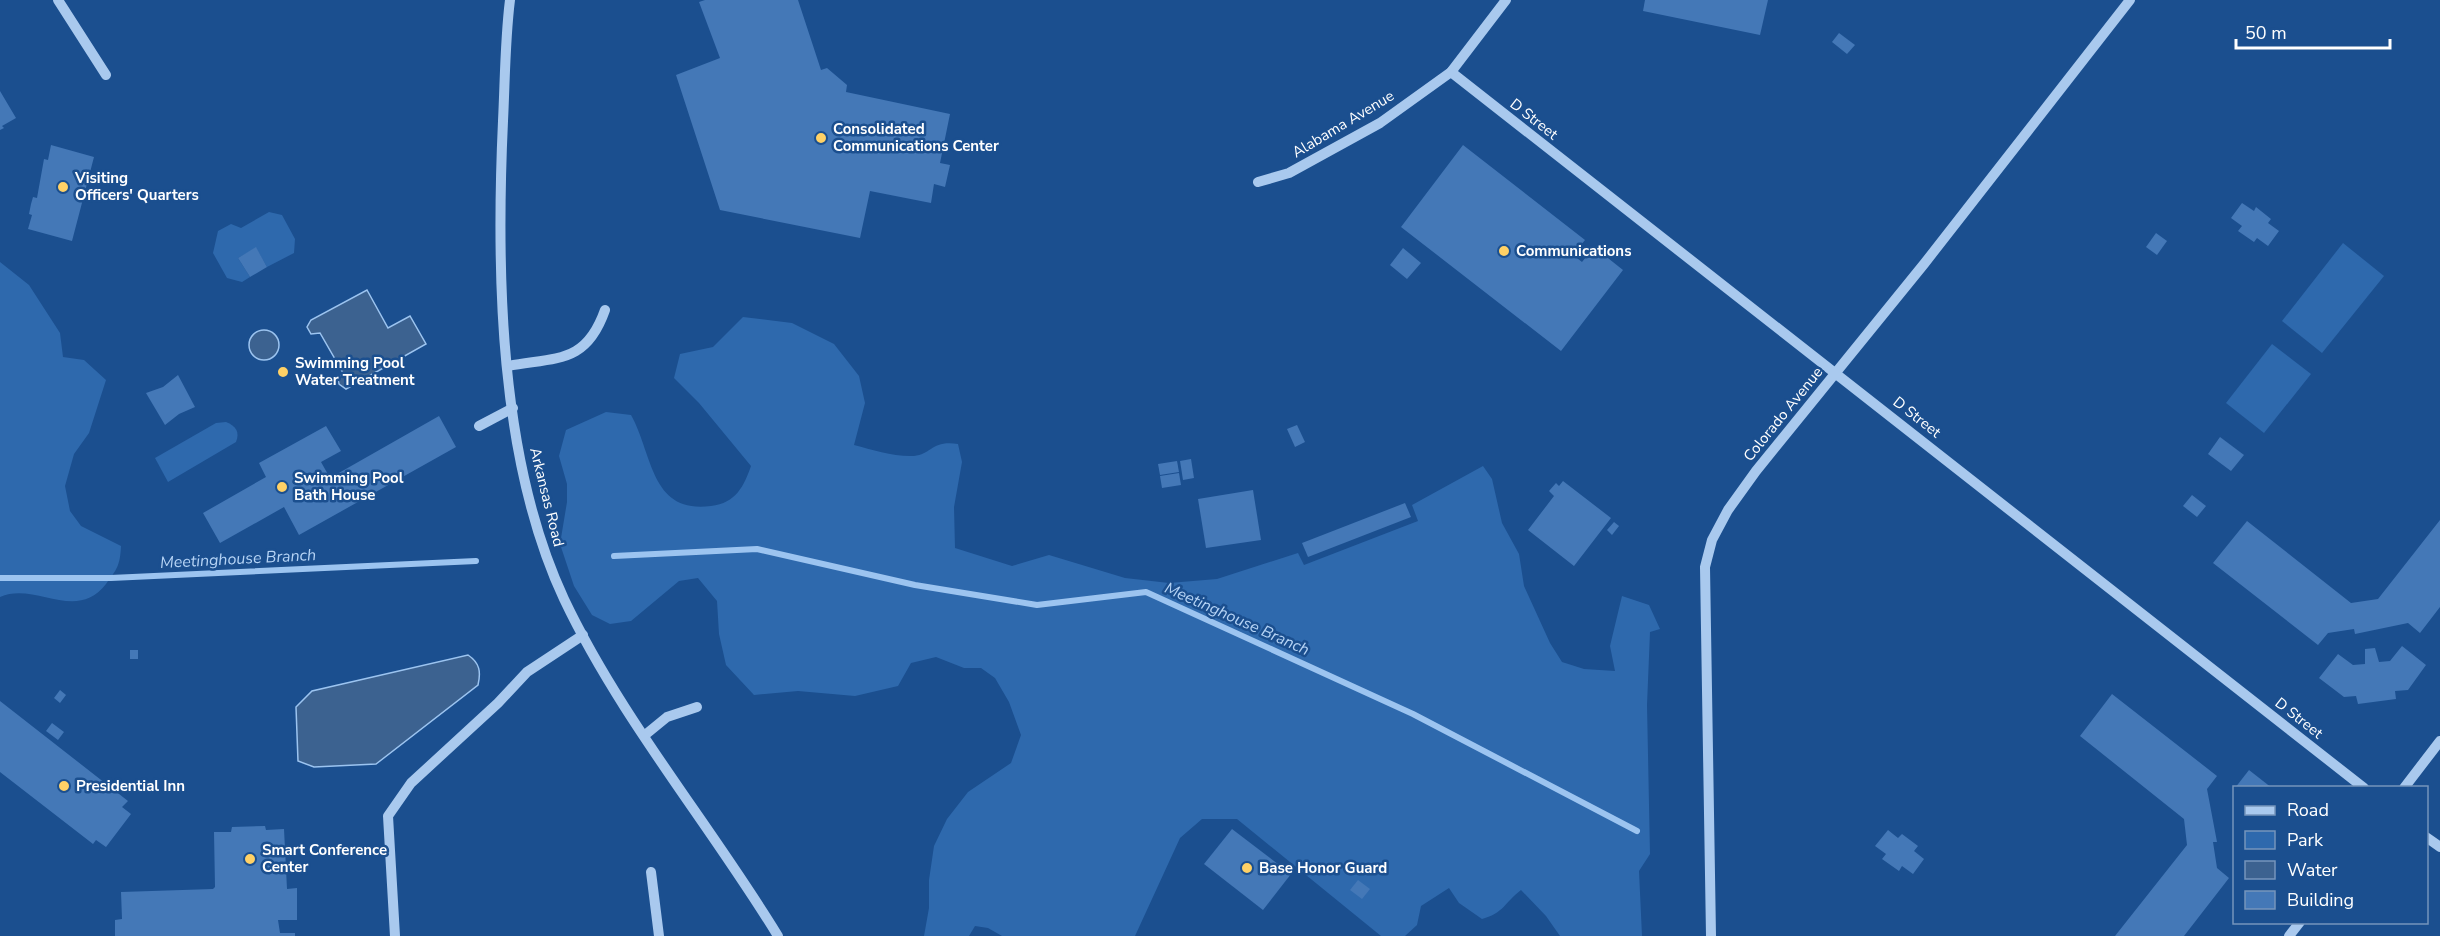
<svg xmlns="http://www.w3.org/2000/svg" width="2440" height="936" font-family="'Nunito Sans',sans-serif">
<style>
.green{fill:#2e69ad}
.water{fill:#3c6290;stroke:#9cc4f0;stroke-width:1.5}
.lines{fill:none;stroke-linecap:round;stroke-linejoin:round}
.stream{stroke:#9cc4f0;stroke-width:6}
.building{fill:#4478b7}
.minor{stroke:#a9c9ee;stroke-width:10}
.poi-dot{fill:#ffd166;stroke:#1b4f8f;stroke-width:2}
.labels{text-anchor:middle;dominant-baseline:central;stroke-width:5;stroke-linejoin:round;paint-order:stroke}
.street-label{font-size:15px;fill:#fff;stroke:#1b4f8f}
.poi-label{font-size:15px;font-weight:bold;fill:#fff;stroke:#1b4f8f;text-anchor:start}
.water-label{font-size:16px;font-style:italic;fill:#b5d3f5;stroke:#1b4f8f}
</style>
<rect width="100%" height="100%" fill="#1b4f8f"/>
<!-- green -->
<g class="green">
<path d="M269 212 282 215 295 239 294 253 267 267 256 248 238 258 250 277 242 282 227 278 213 253 218 231 231 224 241 228Z"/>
<path d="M2343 243 2384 276 2322 353 2282 321Z"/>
<path d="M0 262 29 285 60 333 63 357 84 360 106 380 89 433 74 454 65 486 70 511 81 526 121 546C120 566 117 569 106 584 76 623 35 581 0 597Z"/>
<path d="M743 317 792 323 834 344 859 376 865 403 854 445C873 450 894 457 914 456 932 454 932 440 958 444L962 462 954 507 955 548 1012 566 1049 555 1125 578 1169 583 1217 579 1298 553 1304 565 1418 521 1412 505 1483 466 1492 479 1502 523 1519 554 1524 586 1550 643 1562 662 1584 669 1615 671 1610 646 1622 596 1649 605 1660 629 1650 632 1647 705 1650 854 1639 871 1642 936H1560L1546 916 1521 890C1504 903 1504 913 1482 919L1459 903 1449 888 1421 906 1417 925 1405 936H1381L1237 819H1202L1180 838 1135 936H1002L988 928 975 926 969 936H924L929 908V880L934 846 947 819 968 792 1011 763 1021 735 1009 702 995 678 981 668H964L936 657 911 663 898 686 855 696 798 691 754 695 726 665 719 634 717 601 698 578 679 581 631 621 610 624 592 615 574 586 560 544 567 502V484L559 456 566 430 606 412 631 415C653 454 650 514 711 506 736 503 744 486 751 466L699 403 674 378 680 354 713 347Z"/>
<path d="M2272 344 2311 374 2264 433 2226 403Z"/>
<path d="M226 422C236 426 240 432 236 442L168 482 155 458 216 423Z"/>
</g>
<!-- water -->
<g class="water">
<path d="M367 290 388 328 410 316 426 344 346 389 339 384 338 380 343 373 320 333 311 334 307 327 311 320Z"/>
<circle cx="264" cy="345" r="15"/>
<path d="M468 655C480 663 481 672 478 685L376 764 314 767 298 761 296 707 312 691Z"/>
</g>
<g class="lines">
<!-- stream -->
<g class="stream">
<path d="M614 556 757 549 915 585 1037 605 1146 592 1413 714 1637 831"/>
<path d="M0 578H111L476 561"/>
</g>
</g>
<!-- building -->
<g class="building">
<path d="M705 0H798L821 70 827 68 847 85 846 92 950 114 940 163 950 165 945 187 934 184 931 203 870 191 860 238 720 210 676 75 720 58 699 2Z"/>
<path d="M1645 0H1768L1760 35 1643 11Z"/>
<path d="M1839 33 1855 45 1847 54 1832 42Z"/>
<path d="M0 91 16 118 2 126 4 128 0 130Z"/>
<path d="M51 145 94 157 72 241 28 229 32 215 29 214 31 204 33 197 37 198 44 159 48 160Z"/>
<path d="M1463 145 1585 240 1573 255 1582 262 1594 247 1623 270 1561 351 1401 227Z"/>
<path d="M2242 203 2254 211 2256 207 2271 219 2268 223 2279 231 2268 246 2257 238 2254 242 2238 231 2242 226 2231 218Z"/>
<path d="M2156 233 2167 241 2157 255 2146 247Z"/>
<path d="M256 247 267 267 250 277 238 258Z"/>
<path d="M1403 248 1421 263 1407 279 1390 265Z"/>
<path d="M285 366 289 374 281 379 276 371Z"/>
<path d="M178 375 195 407 179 414 165 425 146 393 163 387Z"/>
<path d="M439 416 456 447 299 535 284 507 220 543 203 513 266 477 259 463 326 426 341 451 321 462 330 478Z"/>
<path d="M1297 425 1305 442 1295 447 1287 429Z"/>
<path d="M2220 437 2244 455 2231 471 2208 454Z"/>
<path d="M1191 459 1194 478 1183 480 1180 461Z"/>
<path d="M1177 461 1179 472 1160 475 1158 464Z"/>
<path d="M1179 473 1181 485 1162 488 1160 476Z"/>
<path d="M1563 481 1611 518 1574 566 1528 530 1554 496 1549 491 1556 483 1559 486Z"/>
<path d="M1253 490 1261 540 1206 548 1198 499Z"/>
<path d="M2192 495 2206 506 2197 517 2183 506Z"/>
<path d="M1405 503 1411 517 1308 557 1302 543Z"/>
<path d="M2440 520V607L2420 633 2408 623 2355 634 2354 629 2328 633 2318 645 2213 563 2247 521 2351 603 2378 599Z"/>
<path d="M1614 522 1619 526 1612 535 1607 530Z"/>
<path d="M2402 646 2426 665 2408 690 2395 691 2396 699 2358 704 2356 696 2344 697 2319 678 2338 654 2353 665 2365 664V649L2375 648 2379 662 2390 661Z"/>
<rect x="130" y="650" width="8" height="9"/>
<path d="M60 690 66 695 60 703 54 698Z"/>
<path d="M2112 694 2217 776 2207 789 2217 842H2213L2217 868 2229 878 2184 936H2115L2187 845 2184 819 2080 736Z"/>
<path d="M0 701 128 801 122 807 131 814 106 847 96 840 93 844 0 772Z"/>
<path d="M52 723 64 732 58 740 46 731Z"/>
<path d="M2249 770 2272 788H2235Z"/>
<path d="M265 826 266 830 284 829 287 889 297 888V920H278L280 933H295V936H115V920L122 919 121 892 213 889 215 887 214 832H231L232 827Z"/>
<path d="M1232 829 1291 874 1263 910 1204 864Z"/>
<path d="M1888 830 1898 838 1902 834 1918 846 1914 851 1924 859 1913 874 1902 866 1899 871 1882 859 1886 854 1875 846Z"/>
<path d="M1358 880 1370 889 1362 899 1350 890Z"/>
</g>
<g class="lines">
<!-- minor -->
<g class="minor">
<path d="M58 0 106 75"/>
<path d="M510 0C505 40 505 81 503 121 496 272 499 460 564 599 621 719 709 823 778 936"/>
<path d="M1451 72 2364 788"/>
<path d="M1258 182 1289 173 1380 123 1451 72 1506 0"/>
<path d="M508 366C557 357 586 364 605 310"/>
<path d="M479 426 513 408"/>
<path d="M645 735 667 717 697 707"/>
<path d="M2404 788 2440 741"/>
<path d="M2426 837 2440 847"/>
<path d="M651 872 659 936"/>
<path d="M395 936 388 816 411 783 498 703 527 672 583 635"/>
<path d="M1711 936 1705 567 1712 540 1728 510 1756 471 1924 264 2130 0"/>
<path d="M2289 936 2300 922"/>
</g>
</g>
<!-- markers -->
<g class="poi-dot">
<circle cx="821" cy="138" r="6"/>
<circle cx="63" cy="187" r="6"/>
<circle cx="1504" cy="251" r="6"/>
<circle cx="283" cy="372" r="6"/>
<circle cx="282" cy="487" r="6"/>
<circle cx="64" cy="786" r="6"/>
<circle cx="250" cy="859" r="6"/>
<circle cx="1247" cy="868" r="6"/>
</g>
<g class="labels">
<!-- street labels -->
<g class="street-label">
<text transform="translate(1534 119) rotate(38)">D Street</text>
<text transform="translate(1343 124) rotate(-31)">Alabama Avenue</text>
<text transform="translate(1783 414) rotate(-51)">Colorado Avenue</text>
<text transform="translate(1917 417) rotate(38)">D Street</text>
<text transform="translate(547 497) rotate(76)">Arkansas Road</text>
<text transform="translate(2299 718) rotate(38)">D Street</text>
</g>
<!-- poi labels -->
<g class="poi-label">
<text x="833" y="129">Consolidated<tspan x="833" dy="17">Communications Center</tspan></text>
<text x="75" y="178">Visiting<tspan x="75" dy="17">Officers' Quarters</tspan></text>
<text x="1516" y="251">Communications</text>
<text x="295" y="363">Swimming Pool<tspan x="295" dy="17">Water Treatment</tspan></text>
<text x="294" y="478">Swimming Pool<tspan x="294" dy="17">Bath House</tspan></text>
<text x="76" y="786">Presidential Inn</text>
<text x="262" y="850">Smart Conference<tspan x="262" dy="17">Center</tspan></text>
<text x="1259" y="868">Base Honor Guard</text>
</g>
<!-- water labels -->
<g class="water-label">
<text transform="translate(238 559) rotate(-3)">Meetinghouse Branch</text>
<text transform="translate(1237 619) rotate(24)">Meetinghouse Branch</text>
</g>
</g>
<!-- legend -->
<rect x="2233" y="786" width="195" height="138" fill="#1b4f8f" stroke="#7695bc" stroke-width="1.5"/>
<rect x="2245" y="806" width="30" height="9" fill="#a9c9ee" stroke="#7695bc" stroke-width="1.5"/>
<text x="2287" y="816" font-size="18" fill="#ffffff">Road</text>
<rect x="2245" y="831" width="30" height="18" fill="#2e69ad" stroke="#7695bc" stroke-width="1.5"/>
<text x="2287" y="846" font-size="18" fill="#ffffff">Park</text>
<rect x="2245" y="861" width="30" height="18" fill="#3c6290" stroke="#7695bc" stroke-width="1.5"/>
<text x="2287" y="876" font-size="18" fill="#ffffff">Water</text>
<rect x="2245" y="891" width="30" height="18" fill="#4478b7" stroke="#7695bc" stroke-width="1.5"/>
<text x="2287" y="906" font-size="18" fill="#ffffff">Building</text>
<!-- scale -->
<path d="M2236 39v9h154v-9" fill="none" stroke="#ffffff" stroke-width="3"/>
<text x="2245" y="39" font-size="18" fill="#ffffff" stroke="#1b4f8f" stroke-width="4.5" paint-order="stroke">50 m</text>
</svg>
